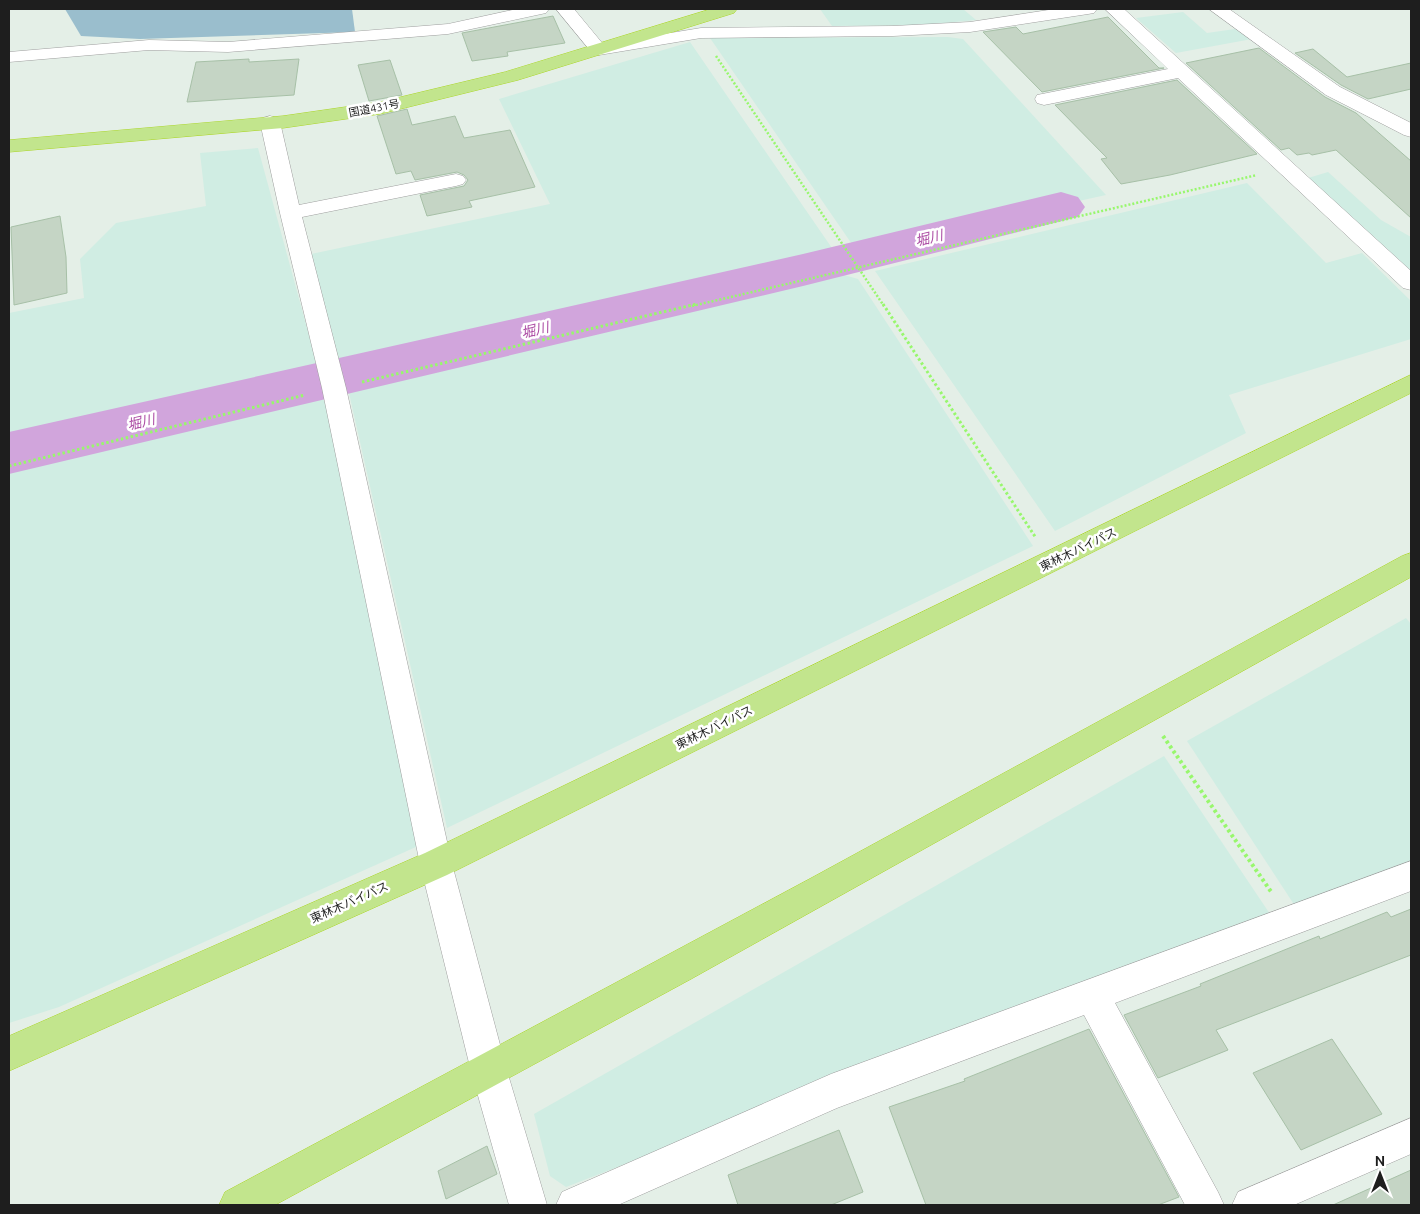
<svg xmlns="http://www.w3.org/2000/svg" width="1420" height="1214" font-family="Ubuntu,'Noto Sans JP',sans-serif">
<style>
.farmland{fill:#d0ede3}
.forest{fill:#9abecd}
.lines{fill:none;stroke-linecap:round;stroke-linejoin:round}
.river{fill:#d1a5dc;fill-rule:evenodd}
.building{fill:#c5d5c5;stroke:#a7c0a7}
.street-casing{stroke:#9f9f9f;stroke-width:1}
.highway-casing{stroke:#acd628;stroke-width:1}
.path-far2{stroke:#98f76d;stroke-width:2.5;stroke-dasharray:2 2;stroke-linecap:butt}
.path-far1{stroke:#98f76d;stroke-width:3;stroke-dasharray:2.5 2.5;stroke-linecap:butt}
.path{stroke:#98f76d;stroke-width:4;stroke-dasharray:3 3;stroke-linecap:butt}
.street{fill:#fff;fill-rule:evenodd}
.highway{fill:#c2e58d;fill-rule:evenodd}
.labels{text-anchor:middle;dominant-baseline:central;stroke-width:5;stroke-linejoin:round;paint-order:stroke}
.far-street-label{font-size:11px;fill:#1e1e1e;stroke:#fff}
.street-label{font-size:12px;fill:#1e1e1e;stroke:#fff}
.water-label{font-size:14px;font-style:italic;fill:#ac4ca4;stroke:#fff}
</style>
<rect width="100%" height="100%" fill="#e4efe7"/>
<!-- farmland -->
<g class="farmland">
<path d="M820 9H963L976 20 922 25 832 26Z"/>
<path d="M1183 12 1207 33 1235 29 1252 39 1176 53 1136 18Z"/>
<path d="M948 37 963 39 1106 195 856 250 710 38Z"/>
<path d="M690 42 834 251 341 369 311 254 550 204 499 99Z"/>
<path d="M258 148 319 372 9 444V313L84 298 80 259 116 223 206 206 200 153Z"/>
<path d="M1328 172 1381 220 1411 237V275L1308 178Z"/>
<path d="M1247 183 1326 263 1362 253 1411 301V339L1229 395 1246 433 1055 531 875 271Z"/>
<path d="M844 275 858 279 1033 546 447 828 349 393Z"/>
<path d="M315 398 329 401 427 842 59 1007 9 1023V473Z"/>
<path d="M1406 618 1411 624V863L1295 906 1187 741Z"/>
<path d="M1164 756 1270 914 566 1187 550 1176 534 1114Z"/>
</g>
<!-- forest -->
<path class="forest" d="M65 9H352L355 32 140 39 81 36Z"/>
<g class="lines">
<!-- river -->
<path class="river" d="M1061 192 1078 197 1085 207 1078 217 803 286 9 474V432L803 254Z"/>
</g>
<!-- building -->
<g class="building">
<path d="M553 16 565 43 507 52 508 56 472 61 462 33Z"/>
<path d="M1108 17 1159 68H1164L1042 92 983 32 1016 27 1023 34Z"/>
<path d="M1259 48 1325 97 1356 113 1411 161V218L1336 150 1312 155 1309 153 1297 155 1289 148 1281 150 1186 63Z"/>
<path d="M1313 49 1347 77 1411 63V89L1368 99 1341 85 1295 53Z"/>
<path d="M249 59V62L299 59 294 95 187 102 196 62Z"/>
<path d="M390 60 402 95 369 101 358 65Z"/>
<path d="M1177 80 1257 154 1170 175 1121 184 1101 159 1107 158 1055 105Z"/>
<path d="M407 109 412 125 455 116 464 138 510 130 535 187 469 201 472 207 427 216 420 195 464 186 468 180 464 175 457 172 415 180 411 171 396 174 377 116Z"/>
<path d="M60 216 66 257 67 293 14 305 11 227Z"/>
<path d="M1411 909V955L1216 1030 1228 1050 1158 1078 1124 1015 1201 986 1200 984 1319 936 1320 939 1387 912 1391 917Z"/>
<path d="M1089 1029 1179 1197 1158 1205H926L889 1107 965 1081 964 1079Z"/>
<path d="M1332 1039 1382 1114 1301 1150 1253 1073Z"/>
<path d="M839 1130 863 1192 831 1205H738L728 1175Z"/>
<path d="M487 1146 497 1174 446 1199 438 1171Z"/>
<path d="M1411 1170V1205H1333Z"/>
</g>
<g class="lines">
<defs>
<g id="street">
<path d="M517 9H549L546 13 448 34 228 52 149 50 9 62V52L149 40 228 42 448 24Z"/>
<path d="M556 9H574L603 44 701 28 893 26 970 22 1055 9H1097L1094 13 1088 14 970 32 893 36 701 38 599 55 593 54Z"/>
<path d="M1105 9H1124L1411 271V290L1403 288 1178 78 1044 105 1037 103 1035 99 1037 95 1168 69Z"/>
<path d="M1209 9H1229L1340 87 1411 123V137L1404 135 1326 95Z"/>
<path d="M270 116 277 118 280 122 299 205 456 174 463 176 466 180 463 184 456 186 302 217 346 388 452 864 507 1071 547 1205H509L471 1071 420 864 322 388 280 213 260 122 263 118Z"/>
<path d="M1411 861V891L1115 1003 1218 1192 1224 1205H1185L1084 1015 837 1108 618 1205H556L562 1192 831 1074Z"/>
<path d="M1411 1118V1154L1294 1205H1232L1238 1192Z"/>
</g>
<g id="highway">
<path d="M711 9H737L734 13 518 80 380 114 283 128 9 152V140L283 116 380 102 505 72Z"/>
<path d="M1411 375V393L447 875 9 1071V1036L425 853Z"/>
<path d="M1411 553V577L691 979 275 1205H219L225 1192 815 876 1402 556Z"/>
</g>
</defs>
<!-- street casing -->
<use href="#street" class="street-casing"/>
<!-- highway casing -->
<use href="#highway" class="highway-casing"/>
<!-- path-far2 -->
<g class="path-far2">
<path d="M716 56 884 306"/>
<path d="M692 306 1257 175"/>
</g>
<!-- path-far1 -->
<g class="path-far1">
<path d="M883 304 1036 538"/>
<path d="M362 382 697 304"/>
<path d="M9 466 305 395"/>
</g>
<!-- path -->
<path class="path" d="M1163 736 1272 893"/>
<!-- street -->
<use href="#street" class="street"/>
<!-- highway -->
<use href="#highway" class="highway"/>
</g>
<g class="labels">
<!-- far-street labels -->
<g class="far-street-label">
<text transform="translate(374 108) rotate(-11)">国道431号</text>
</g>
<!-- street labels -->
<g class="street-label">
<text transform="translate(1078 549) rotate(-26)">東林木バイパス</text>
<text transform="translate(714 727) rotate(-26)">東林木バイパス</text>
<text transform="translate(349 902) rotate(-24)">東林木バイパス</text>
</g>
<!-- water labels -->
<g class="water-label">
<text transform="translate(929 238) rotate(-13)">堀川</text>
<text transform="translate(535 330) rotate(-13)">堀川</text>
<text transform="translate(141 422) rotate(-13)">堀川</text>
</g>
</g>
<!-- border -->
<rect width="1420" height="1214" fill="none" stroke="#1e1e1e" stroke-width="20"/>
<!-- north arrow -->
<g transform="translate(1380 1174)" stroke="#ffffff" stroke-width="4" paint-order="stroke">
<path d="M0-4L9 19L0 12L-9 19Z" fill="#1e1e1e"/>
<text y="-8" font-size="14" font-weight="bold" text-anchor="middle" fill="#1e1e1e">N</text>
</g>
</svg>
